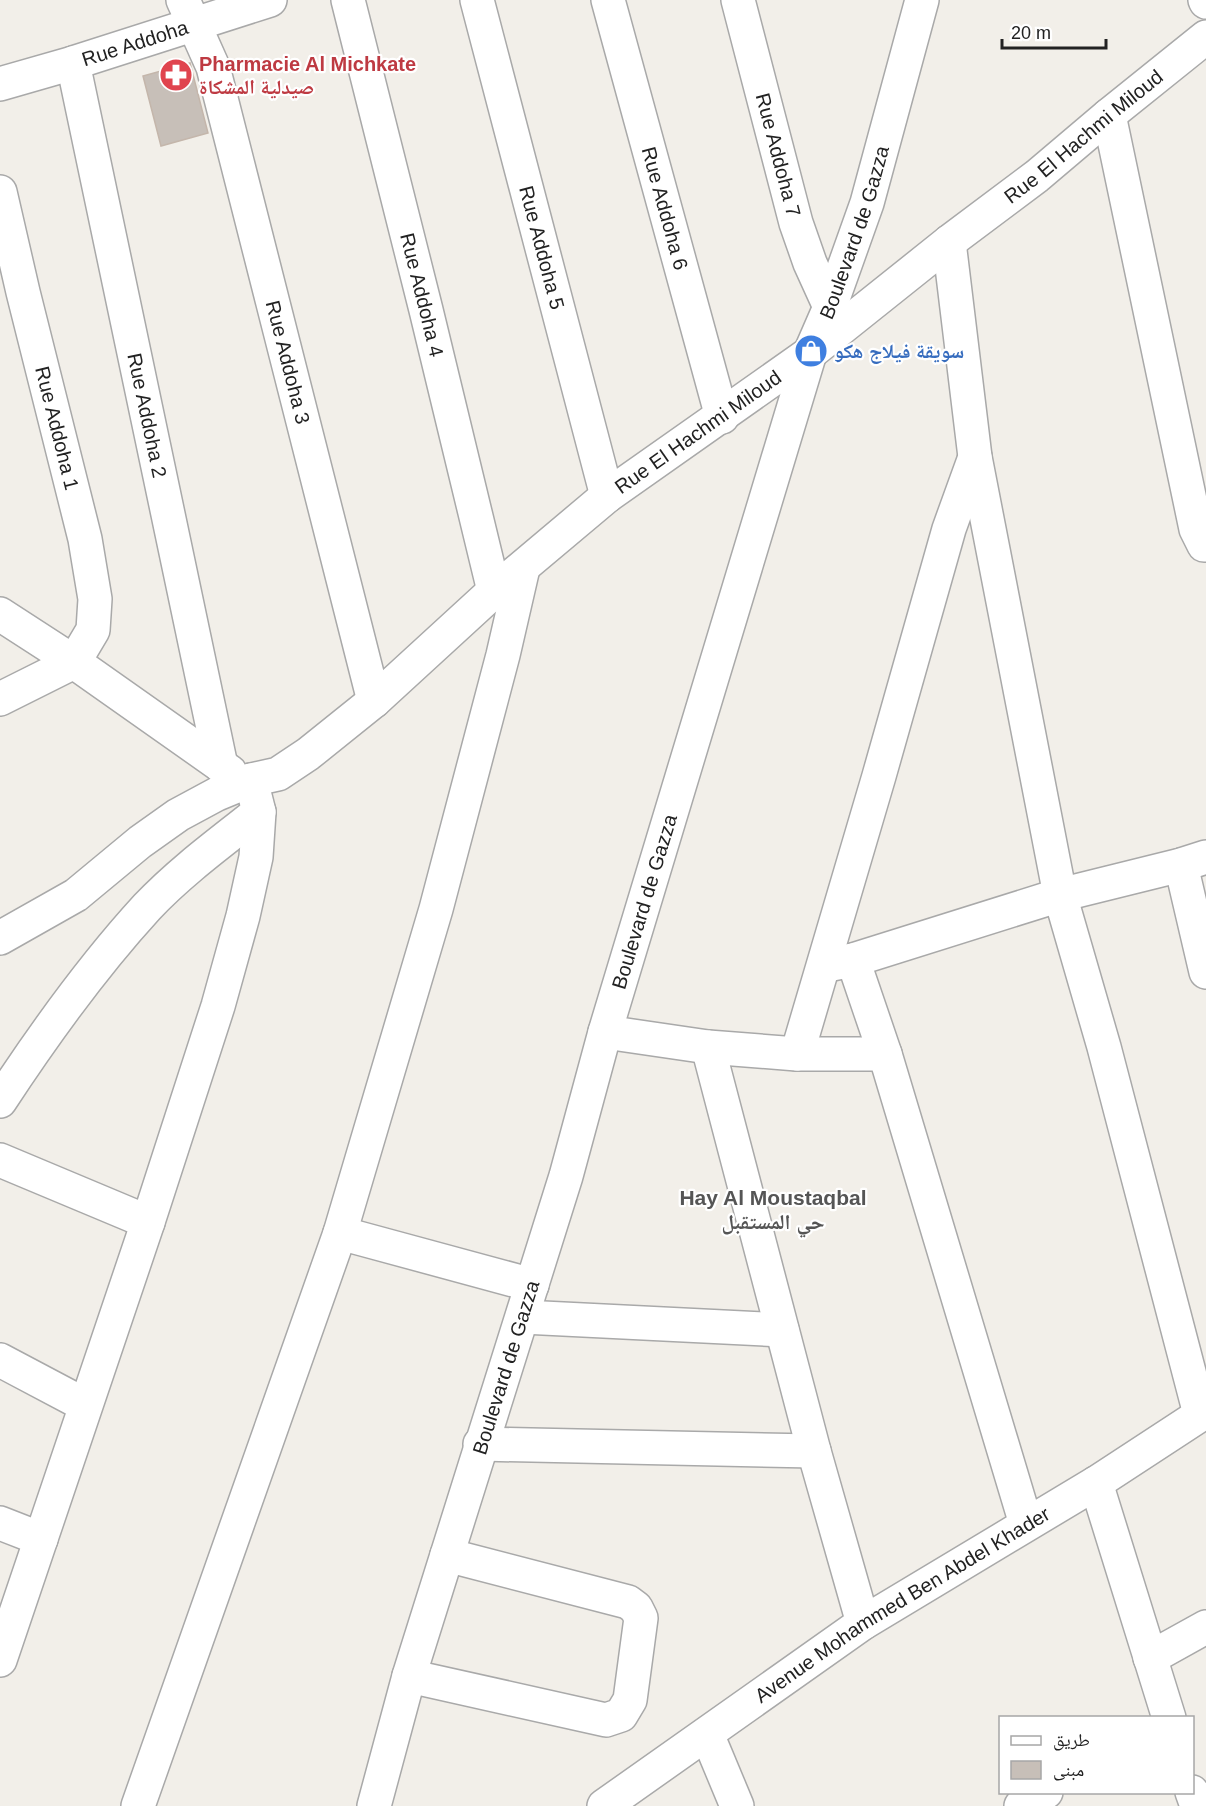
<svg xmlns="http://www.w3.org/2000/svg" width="1206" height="1806" font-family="Arial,'Noto Naskh Arabic',sans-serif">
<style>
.building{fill:#c7bfb8;stroke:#c4b6ab;stroke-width:1.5}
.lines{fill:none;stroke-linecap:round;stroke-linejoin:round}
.minor-casing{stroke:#a9a9a9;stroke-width:36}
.minor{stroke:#fff;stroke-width:33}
.labels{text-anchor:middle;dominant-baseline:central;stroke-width:4.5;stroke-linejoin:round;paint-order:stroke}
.street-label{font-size:20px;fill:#222;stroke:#fff}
.health-label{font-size:20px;font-weight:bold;fill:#be3a42;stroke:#fff;text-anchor:start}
.shop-label{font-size:20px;font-weight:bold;fill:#366cbe;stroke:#fff;text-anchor:start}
.neighbourhood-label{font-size:21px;font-weight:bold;fill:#555;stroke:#fff}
</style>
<rect width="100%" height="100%" fill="#f2efe9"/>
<!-- building -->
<path class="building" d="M190 63 208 133 161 146 143 76Z"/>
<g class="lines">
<defs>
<g id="minor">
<path id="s1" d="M183 0 213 67 374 701"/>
<path id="s2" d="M348 0 426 310 494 591"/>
<path id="s3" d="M477 0 607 496"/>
<path id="s4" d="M608 0 722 417"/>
<path id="s5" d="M738 0 796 223 810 263 830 307"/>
<path d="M1205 0 1206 2"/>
<path id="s6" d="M73 63 221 766"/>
<path id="s7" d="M0 84 73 63 270 0"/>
<path d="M1109 115 1196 529 1204 545H1206"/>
<path id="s8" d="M0 192 23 292 85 539 95 599 93 630 74 662 0 699"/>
<path d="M949 242 975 457 1060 895 1104 1047 1200 1414"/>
<path d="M0 614 74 662 230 772"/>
<path d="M1181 865 1206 972"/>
<path id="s9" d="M0 938 76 895 140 842 178 815 217 794 251 780 278 774 308 754 374 701 494 591 607 496 810 353 949 242 1037 176 1109 115 1206 37"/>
<path d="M853 960 885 1054 1026 1524"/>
<path d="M832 964 853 960 1060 895 1181 865 1206 857"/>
<path d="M605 1032 708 1047 797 1054H885"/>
<path d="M708 1047 814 1451 863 1623"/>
<path d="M797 1054 879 776 949 529 975 457"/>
<path d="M0 1101C44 1034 92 967 147 907 180 872 221 842 259 812"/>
<path d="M0 1160 148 1222"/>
<path d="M340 1233 532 1285"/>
<path d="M523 1317 782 1330"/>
<path d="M0 1360 85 1405"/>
<path d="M480 1444 814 1451"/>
<path d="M1096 1483 1169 1718"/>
<path d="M0 1523 41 1539"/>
<path d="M1150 1658 1206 1627"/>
<path d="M0 1660 148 1222 218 1006 243 916 256 857 259 812 251 780"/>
<path d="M409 1676 606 1720 621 1715 630 1700 641 1618 636 1608 628 1602 447 1555"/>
<path d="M707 1734 737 1806"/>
<path d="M1192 1792 1197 1806"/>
<path d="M138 1806 340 1233 436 909 503 655 523 568"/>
<path id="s10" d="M374 1806 409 1676 566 1176 605 1032 810 353 830 307 867 203 922 0"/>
<path id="s11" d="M604 1806 863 1623 1096 1483 1206 1411"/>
<path d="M1021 1806 1046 1792"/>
</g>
</defs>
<!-- minor casing -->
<use href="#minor" class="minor-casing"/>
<!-- minor -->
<use href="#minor" class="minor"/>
</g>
<!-- icons -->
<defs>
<symbol id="pharmacy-disc" viewBox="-11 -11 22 22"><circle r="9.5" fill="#e0444e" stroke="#fff"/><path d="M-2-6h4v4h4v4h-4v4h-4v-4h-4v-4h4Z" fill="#fff"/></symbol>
<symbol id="shop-disc" viewBox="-11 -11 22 22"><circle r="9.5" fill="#3f7fe0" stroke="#fff"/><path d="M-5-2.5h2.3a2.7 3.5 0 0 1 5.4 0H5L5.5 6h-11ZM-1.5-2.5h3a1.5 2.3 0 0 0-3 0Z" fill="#fff"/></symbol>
</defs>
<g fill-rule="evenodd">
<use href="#pharmacy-disc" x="157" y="56" width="38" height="38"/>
<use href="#shop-disc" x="792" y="332" width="38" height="38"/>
</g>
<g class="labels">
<!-- street labels -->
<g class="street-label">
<text stroke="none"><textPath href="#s7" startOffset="141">Rue Addoha</textPath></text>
<text stroke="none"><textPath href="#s9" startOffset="1354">Rue El Hachmi Miloud</textPath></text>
<text stroke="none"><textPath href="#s5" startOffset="160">Rue Addoha 7</textPath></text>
<text stroke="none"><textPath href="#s4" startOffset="216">Rue Addoha 6</textPath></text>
<text stroke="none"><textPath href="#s10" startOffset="1646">Boulevard de Gazza</textPath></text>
<text stroke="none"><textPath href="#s3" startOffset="256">Rue Addoha 5</textPath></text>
<text stroke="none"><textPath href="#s2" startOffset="304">Rue Addoha 4</textPath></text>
<text stroke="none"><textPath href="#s1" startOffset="378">Rue Addoha 3</textPath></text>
<text stroke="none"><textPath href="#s6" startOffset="360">Rue Addoha 2</textPath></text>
<text stroke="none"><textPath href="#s8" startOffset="243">Rue Addoha 1</textPath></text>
<text stroke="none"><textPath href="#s9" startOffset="868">Rue El Hachmi Miloud</textPath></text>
<text stroke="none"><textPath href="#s10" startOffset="944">Boulevard de Gazza</textPath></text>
<text stroke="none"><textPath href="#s10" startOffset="458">Boulevard de Gazza</textPath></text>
<text stroke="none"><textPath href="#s11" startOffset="360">Avenue Mohammed Ben Abdel Khader</textPath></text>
</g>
<!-- health labels -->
<g class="health-label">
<text x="199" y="64">Pharmacie Al Michkate<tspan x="199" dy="23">صيدلية المشكاة</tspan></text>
</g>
<!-- shop labels -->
<g class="shop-label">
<text x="834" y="351">سويقة فيلاج هكو</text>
</g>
<!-- neighbourhood labels -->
<g class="neighbourhood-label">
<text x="773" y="1197">Hay Al Moustaqbal<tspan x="773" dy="24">حي المستقبل</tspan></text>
</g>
</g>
<!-- legend -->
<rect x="999" y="1716" width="195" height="78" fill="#ffffff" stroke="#a7a7a7" stroke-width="1.5"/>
<rect x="1011" y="1736" width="30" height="9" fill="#ffffff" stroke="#a7a7a7" stroke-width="1.5"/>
<text x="1053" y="1746" font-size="18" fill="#222222">طريق</text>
<rect x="1011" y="1761" width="30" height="18" fill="#c7bfb8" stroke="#a7a7a7" stroke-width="1.5"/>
<text x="1053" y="1776" font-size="18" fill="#222222">مبنى</text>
<!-- scale -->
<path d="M1002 39v9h104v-9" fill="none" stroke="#222222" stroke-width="3"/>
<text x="1011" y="39" font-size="18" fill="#222222" stroke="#ffffff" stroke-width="4.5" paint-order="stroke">20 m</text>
</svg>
